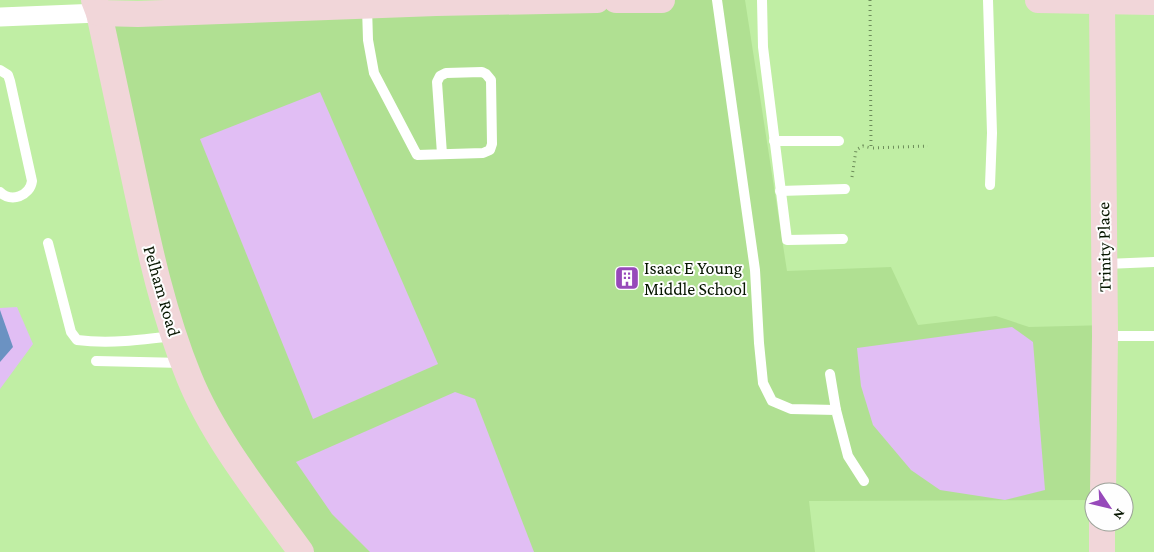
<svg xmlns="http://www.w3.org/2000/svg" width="1154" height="552" font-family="'Crimson Pro',serif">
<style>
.built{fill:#b0e092}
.green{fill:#e1bef4}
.water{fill:#6b92c2}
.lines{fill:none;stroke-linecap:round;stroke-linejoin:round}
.path{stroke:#6c8c59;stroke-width:3;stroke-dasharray:1 4;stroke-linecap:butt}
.lane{stroke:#fff;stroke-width:10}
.street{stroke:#fff;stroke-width:19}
.secondary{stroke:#f1d6d9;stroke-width:26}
.labels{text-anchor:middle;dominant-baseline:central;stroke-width:4;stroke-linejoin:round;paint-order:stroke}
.street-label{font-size:18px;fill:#071600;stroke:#fefefe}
.poi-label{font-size:18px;fill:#071600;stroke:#fefefe;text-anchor:start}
</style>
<rect width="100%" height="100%" fill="#c0eea4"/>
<!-- built -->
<path class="built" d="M649 0H745L787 271 891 267 918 325 996 316 1029 327 1109 325 1094 500 809 501 815 552H303L193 378 93 16Z"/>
<!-- green -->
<g class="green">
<path d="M320 92 438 364 313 419 200 139Z"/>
<path d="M17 307 33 344 0 389V308Z"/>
<path d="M1012 327 1033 342 1045 490 1005 500 940 490 911 470 873 425 861 386 857 348Z"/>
<path d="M455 392 475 399 534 552H370L332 514 296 462Z"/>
</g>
<!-- water -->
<path class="water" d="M0 310 13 347 0 362Z"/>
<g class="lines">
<!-- path -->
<g class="path">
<path d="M870 0 871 148 928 146"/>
<path d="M852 177 856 150 863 146 871 148"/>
</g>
<!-- lane -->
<g class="lane">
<path d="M717 0 755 270 759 343 763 383 772 401 791 409 836 410 848 456 864 481"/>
<path d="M762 0 763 47 787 240 843 239"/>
<path d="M988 0 992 133 990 185"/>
<path d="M367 7 368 40 374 73 417 155 483 153 490 150 492 144 491 80 486 74 482 72 446 73 440 76 437 82 442 154"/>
<path d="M0 70 8 75 10 81 32 181C30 196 11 203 0 192"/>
<path d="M774 141H839"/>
<path d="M780 191 845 189"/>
<path d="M48 243 71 332 77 340C109 344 141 340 173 336"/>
<path d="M1106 264 1154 262"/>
<path d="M1106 336H1154"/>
<path d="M96 361 183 363"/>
<path d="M830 374 836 410"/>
</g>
<!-- street -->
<path class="street" d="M0 17 99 13"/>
<!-- secondary -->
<g class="secondary">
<path d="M94 0 99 13C110 66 122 119 133 172 148 242 162 311 189 377 214 439 262 498 301 552"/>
<path d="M616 0H662"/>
<path d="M1038 0 1154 2"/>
<path d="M1102 2 1105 336 1103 492"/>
<path d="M99 13 138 14 436 3 597 0"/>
<path d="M1102 552V522"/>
</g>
</g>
<!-- icons -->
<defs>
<symbol id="building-square" viewBox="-11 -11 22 22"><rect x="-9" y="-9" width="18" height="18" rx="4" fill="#9749ba" stroke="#fefefe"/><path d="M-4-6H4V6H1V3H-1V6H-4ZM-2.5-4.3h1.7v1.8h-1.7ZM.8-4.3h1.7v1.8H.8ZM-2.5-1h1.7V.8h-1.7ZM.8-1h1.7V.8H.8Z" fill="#fff"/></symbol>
</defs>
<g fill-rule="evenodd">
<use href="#building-square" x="613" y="264" width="28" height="28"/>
</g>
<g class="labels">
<!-- street labels -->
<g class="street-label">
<text transform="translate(1104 247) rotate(-91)">Trinity Place</text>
<text transform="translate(162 291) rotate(74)">Pelham Road</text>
</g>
<!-- poi labels -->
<g class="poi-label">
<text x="644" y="268">Isaac E Young<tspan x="644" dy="21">Middle School</tspan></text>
</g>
</g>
<!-- north arrow -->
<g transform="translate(1109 507) rotate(125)"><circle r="24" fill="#fefefe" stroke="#9ba198"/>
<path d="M0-4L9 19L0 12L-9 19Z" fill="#9749ba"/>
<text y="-8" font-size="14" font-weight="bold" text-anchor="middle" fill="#071600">N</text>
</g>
</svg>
